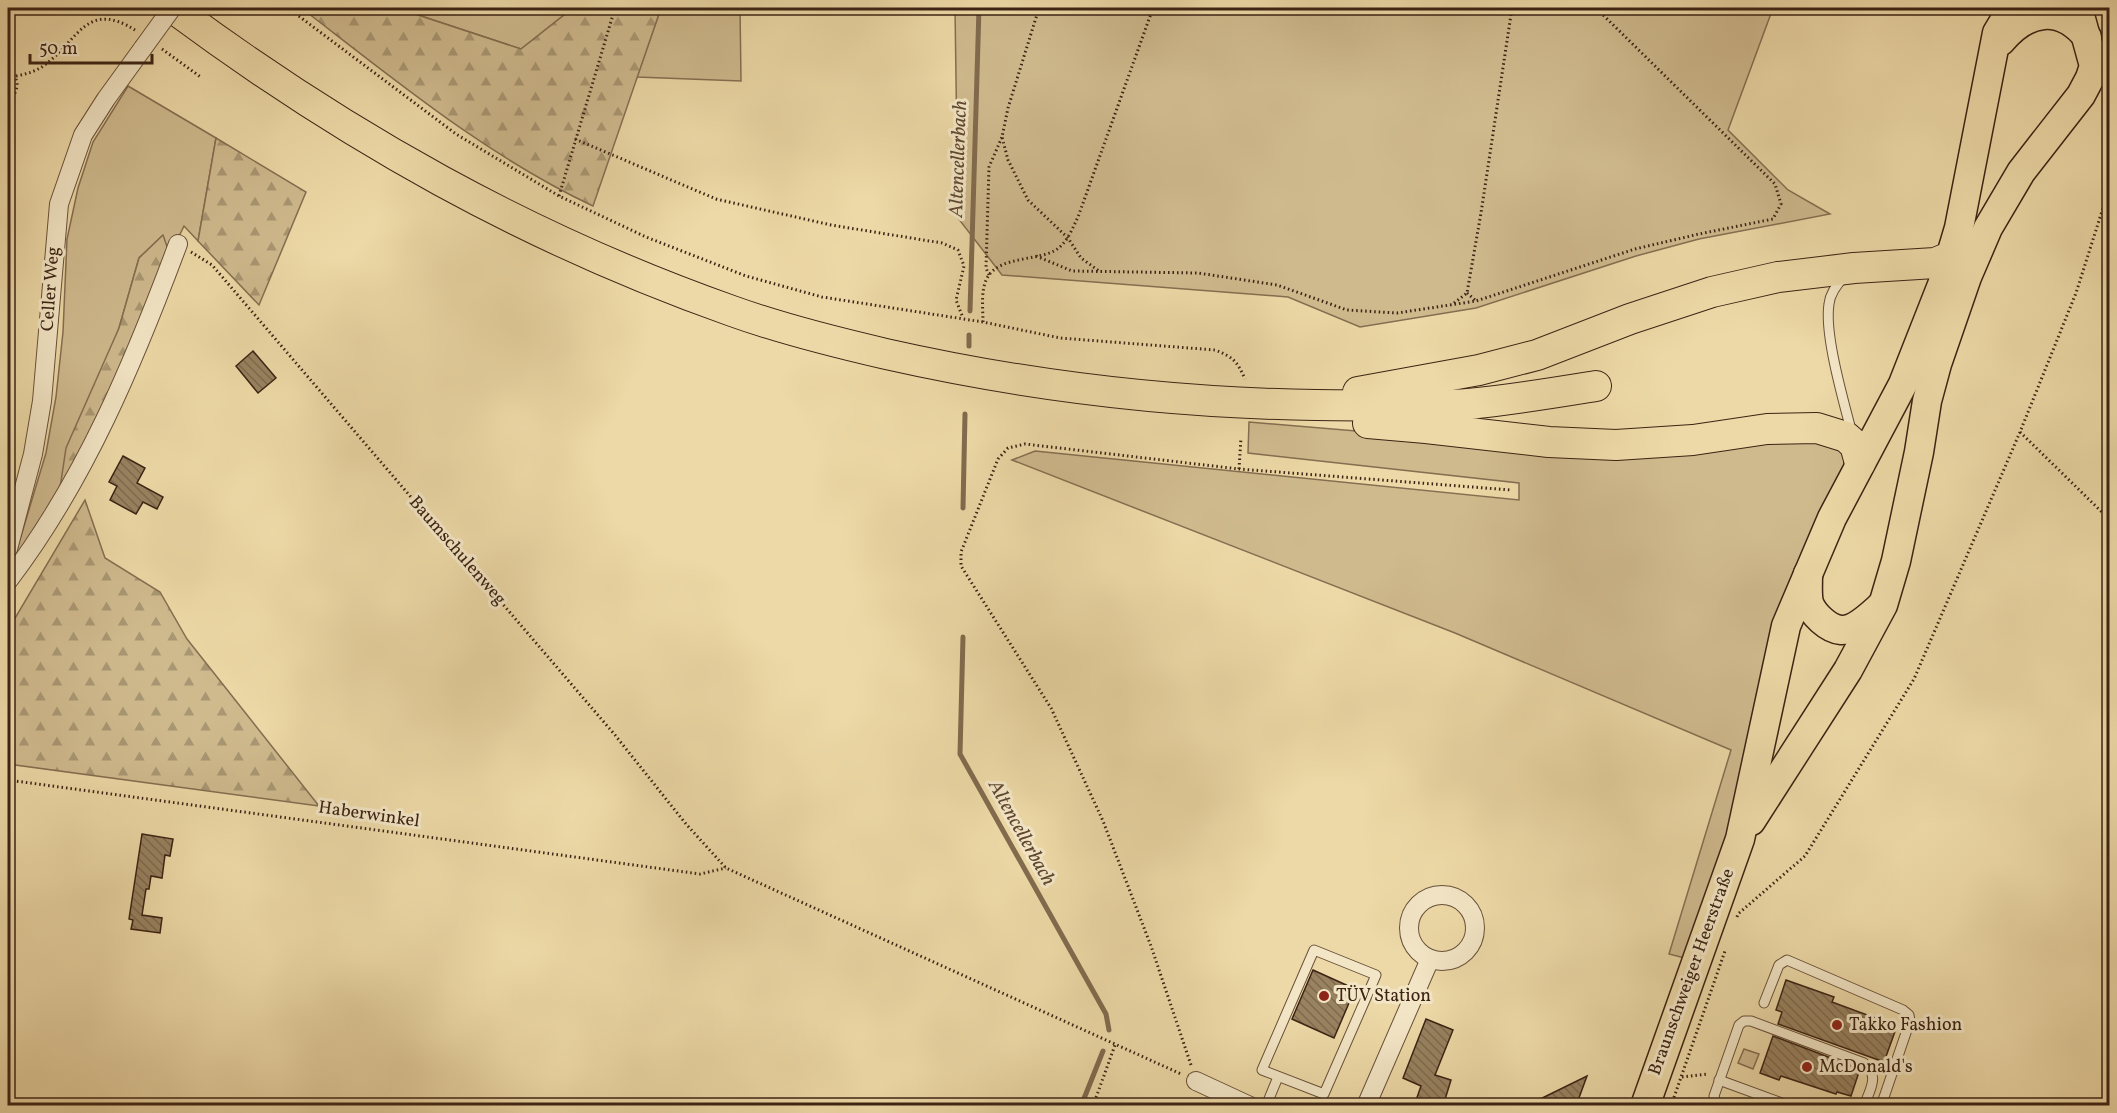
<svg xmlns="http://www.w3.org/2000/svg" width="2117" height="1113" font-family="Vollkorn,serif">
<style>
.green{fill:#cfba8e;stroke:#856e51;stroke-width:1.5}
.forest{fill:url(#forest-firs);stroke:#856e51;stroke-width:1.5}
.lines{fill:none;stroke-linecap:round;stroke-linejoin:round}
.stream{stroke:#816b4e;stroke-width:5}
.building{fill:url(#building-back-hatch);stroke:#3b2314;stroke-width:1.5}
.service-casing{stroke:#685039;stroke-width:11}
.minor-casing{stroke:#685039;stroke-width:20}
.primary-casing{stroke:#3b2314;stroke-width:31}
.trunk-casing{stroke:#3b2314;stroke-width:32}
.path{stroke:#3b2314;stroke-width:3;stroke-dasharray:1.5 3;stroke-linecap:butt}
.service{stroke:#f3e6c6;stroke-width:9}
.minor{stroke:#f3e6c6;stroke-width:18}
.primary{stroke:#edd9a7;stroke-width:28}
.trunk{stroke:#edd9a7;stroke-width:30}
.minor-bridge-casing{stroke:#685039;stroke-width:20;stroke-linecap:butt}
.minor-bridge{stroke:#f3e6c6;stroke-width:18}
.poi-dot{fill:#8f2418;stroke:#f3e6c6;stroke-width:2}
.labels{text-anchor:middle;dominant-baseline:central;stroke-width:6;stroke-linejoin:round;paint-order:stroke}
.street-label{font-size:18px;fill:#3b2314;stroke:#f3e6c6}
.poi-label{font-size:18px;fill:#3b2314;stroke:#f3e6c6;text-anchor:start}
.water-label{font-size:20px;font-style:italic;fill:#5e4731;stroke:#f3e6c6}
</style>
<defs>
<pattern id="forest-firs" width="22" height="20" patternUnits="userSpaceOnUse" patternTransform="scale(1.5)"><rect width="22" height="20" fill="#cfba8e"/><path d="M5 1l3.5 6h-7zM16 11l3.5 6h-7z" fill="#a99773"/></pattern>
<pattern id="building-back-hatch" width="6" height="6" patternUnits="userSpaceOnUse" patternTransform="scale(1.5)"><rect width="6" height="6" fill="#988260"/><path d="M-1 5l2 2M0 0l6 6M5-1l2 2" fill="none" stroke="#7d6a4e"/></pattern>
</defs>
<rect width="100%" height="100%" fill="#edd9a7"/>
<filter id="stains"><feTurbulence type="fractalNoise" baseFrequency=".00333" numOctaves="4"/><feColorMatrix values="0 0 0 0 .2 0 0 0 0 .09 0 0 0 0 .02 0 0 0 .5 -.17"/></filter>
<radialGradient id="worn" r=".72"><stop offset=".6" stop-color="#630" stop-opacity="0"/><stop offset="1" stop-color="#630" stop-opacity=".3"/></radialGradient>
<!-- green -->
<g class="green">
<path d="M408 8H561L564 15 521 49 418 15Z"/>
<path d="M661 8H740L741 81 637 77Z"/>
<path d="M955 8H1773L1728 130 1788 190 1830 214 1699 239 1636 256 1476 308 1360 327 1288 297 1002 275 958 218Z"/>
<path d="M128 86 216 138 198 241 184 226 170 255 162 236 139 258 119 328 60 486 43 519 12 566 46 453 56 397 63 332 67 239 78 188 93 142Z"/>
<path d="M1249 422 1428 437 1790 431 1844 452V467L1732 837 1685 958 1669 954 1731 750 1455 633 1012 460 1035 451 1519 500V483L1248 453Z"/>
<path d="M1744 1049 1759 1054 1753 1069 1738 1063Z"/>
</g>
<!-- forest -->
<g class="forest">
<path d="M304 8H408L418 15 521 49 564 15 561 8H661L593 206C487 156 396 81 304 10Z"/>
<path d="M216 138 306 192 259 305 198 241Z"/>
<path d="M163 235 170 255 93 430 60 488 66 448 119 328 139 258Z"/>
<path d="M85 500 105 558 160 592 187 639 319 806 8 764V630Z"/>
</g>
<g class="lines">
<!-- stream -->
<g class="stream">
<path d="M970 311 979 8"/>
<path d="M969 346V335"/>
<path d="M963 508 965 414"/>
<path d="M963 637 960 754 1106 1014 1109 1030"/>
<path d="M1081 1106 1103 1051"/>
</g>
</g>
<!-- building -->
<g class="building">
<path d="M253 351 276 378 258 393 236 366Z"/>
<path d="M123 456 145 468 137 483 163 497 157 509 143 502 136 514 110 500 117 486 109 482Z"/>
<path d="M142 834 173 839 170 856 165 855 162 878 151 876 149 889H146L142 915 162 918 160 933 131 929 133 920 129 919Z"/>
<path d="M1313 970 1355 989 1334 1038 1292 1019Z"/>
<path d="M1786 980 1834 997 1832 1002 1897 1026 1884 1062 1778 1024 1782 1012 1776 1010Z"/>
<path d="M1426 1019 1453 1030 1435 1075 1451 1080 1443 1106H1414L1421 1086 1403 1078Z"/>
<path d="M1773 1036 1860 1069 1851 1096 1837 1092 1836 1094 1781 1076 1779 1080 1760 1073Z"/>
<path d="M1587 1076 1576 1106H1526Z"/>
</g>
<g class="lines">
<defs>
<g id="service">
<path d="M1845 276C1838 283 1830 294 1829 304 1824 335 1844 402 1852 434"/>
<path d="M1314 950 1376 975 1324 1094 1262 1070Z"/>
<path d="M1764 1003 1779 965 1787 960 1903 1010 1909 1015 1910 1021 1881 1106"/>
<path d="M1719 1080 1790 1106"/>
<path d="M1266 1106 1278 1077"/>
<path d="M1717 1106 1714 1096 1739 1025 1744 1021H1751L1864 1063C1880 1076 1870 1089 1864 1106"/>
</g>
<g id="minor">
<path d="M8 549 33 454 42 401 59 204 83 135 106 99 143 48"/>
<path d="M8 581C85 480 134 362 178 244"/>
<circle cx="1442" cy="928" r="33"/>
<path d="M1196 1081 1250 1106"/>
<path d="M1366 1106 1430 959"/>
</g>
<g id="primary">
<path d="M2001 41C2027 10 2060 4 2087 37"/>
<path d="M1808 574C1808 583 1807 595 1809 603 1813 614 1828 629 1841 630 1855 631 1871 615 1881 606"/>
<path d="M1751 821 1848 670 1883 605 1896 561 1919 452 1927 401 1937 364 1967 277 1988 228 2021 172 2081 95 2090 78 2094 66 2078 8"/>
<path d="M1645 1106 1740 839 1786 626 1832 518 1903 384 1942 285 1959 228 1997 33 2012 8"/>
</g>
<g id="trunk">
<path d="M173 8C347 137 528 239 732 311 782 329 834 342 886 354 1028 386 1170 403 1316 405 1366 405 1417 408 1468 404 1511 400 1553 393 1596 386"/>
<path d="M1358 392 1479 370 1537 355 1630 319 1712 292 1778 277 1854 268 1935 263 1950 257"/>
<path d="M1368 423 1426 428 1549 442 1616 445 1693 440 1767 429 1817 428 1846 437 1855 445 1860 463"/>
</g>
</defs>
<!-- service casing -->
<use href="#service" class="service-casing"/>
<!-- minor casing -->
<use href="#minor" class="minor-casing"/>
<!-- primary casing -->
<use href="#primary" class="primary-casing"/>
<!-- trunk casing -->
<use href="#trunk" class="trunk-casing"/>
<!-- path -->
<g class="path">
<path d="M288 8 456 134 559 196 646 237 746 276 822 297 983 322 1060 338 1215 350C1233 357 1237 361 1245 379"/>
<path d="M1039 8 1008 108 1002 137 1008 160 1028 200 1068 238 1081 258 1099 271"/>
<path d="M162 49 202 78"/>
<path d="M8 68C21 81 19 89 8 104"/>
<path d="M16 76C27 74 37 71 46 64 79 39 87 0 135 30"/>
<path d="M575 139 716 199 831 225 942 243 958 250 964 266 956 300 963 318"/>
<path d="M559 196 615 8"/>
<path d="M191 252 212 265 615 735 686 824 726 868 1181 1074"/>
<path d="M1036 256 1072 271 1198 273 1277 285 1347 310 1397 313 1476 301 1635 249 1699 234 1773 219 1781 204 1775 184 1596 8"/>
<path d="M989 275 986 268 989 167 1002 137"/>
<path d="M1467 293 1476 301"/>
<path d="M1454 303 1467 293 1481 213 1512 8"/>
<path d="M983 322C983 308 980 287 989 275 1002 257 1037 260 1054 251 1067 244 1072 229 1078 217L1153 8"/>
<path d="M2020 432 2110 520"/>
<path d="M1239 469 1241 438"/>
<path d="M8 780 700 874 726 868"/>
<path d="M1737 917 1738 914 1805 856 1914 679 2020 432 2076 293 2110 186"/>
<path d="M1191 1065 1151 946 1103 821 1051 708 961 566V552L998 459 1008 448 1025 444 1239 469 1511 490"/>
<path d="M1682 1077 1708 1074"/>
<path d="M1093 1106 1115 1045"/>
<path d="M1671 1106 1725 951"/>
</g>
<!-- service -->
<use href="#service" class="service"/>
<!-- minor -->
<use href="#minor" class="minor"/>
<!-- primary -->
<use href="#primary" class="primary"/>
<!-- trunk -->
<use href="#trunk" class="trunk"/>
<defs>
<path id="minor-bridge" d="M143 48 172 8"/>
</defs>
<!-- minor-bridge casing -->
<use href="#minor-bridge" class="minor-bridge-casing"/>
<!-- minor-bridge -->
<use href="#minor-bridge" class="minor-bridge"/>
</g>
<!-- markers -->
<g class="poi-dot">
<circle cx="1324" cy="996" r="6"/>
<circle cx="1837" cy="1025" r="6"/>
<circle cx="1807" cy="1067" r="6"/>
</g>
<g class="labels">
<!-- street labels -->
<g class="street-label">
<text transform="translate(51 289) rotate(-86)">Celler Weg</text>
<text transform="translate(457 551) rotate(49)">Baumschulenweg</text>
<text transform="translate(369 815) rotate(8)">Haberwinkel</text>
<text transform="translate(1692 972) rotate(-70)">Braunschweiger Heerstraße</text>
</g>
<!-- poi labels -->
<g class="poi-label">
<text x="1336" y="996">TÜV Station</text>
<text x="1849" y="1025">Takko Fashion</text>
<text x="1819" y="1067">McDonald's</text>
</g>
<!-- water labels -->
<g class="water-label">
<text transform="translate(959 159) rotate(-88)">Altencellerbach</text>
<text transform="translate(1021 833) rotate(61)">Altencellerbach</text>
</g>
</g>
<!-- margin -->
<rect width="2117" height="1113" fill="none" stroke="#edd9a7" stroke-width="30"/>
<rect x="9" y="9" width="2099" height="1095" fill="none" stroke="#3b2314" stroke-width="3"/>
<rect x="15" y="15" width="2087" height="1083" fill="none" stroke="#3b2314" stroke-width="1.5"/>
<!-- scale -->
<path d="M30 54v9h122v-9" fill="none" stroke="#3b2314" stroke-width="3"/>
<text x="39" y="54" font-size="18" fill="#3b2314" stroke="#f3e6c6" stroke-width="4.5" paint-order="stroke">50 m</text>
<rect width="100%" height="100%" filter="url(#stains)"/>
<rect width="100%" height="100%" fill="url(#worn)"/>
</svg>
